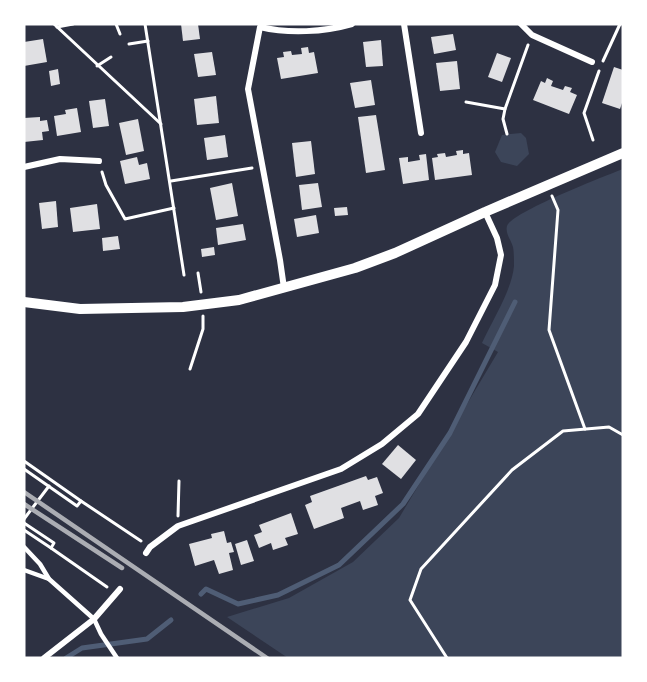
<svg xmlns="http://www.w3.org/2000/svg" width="647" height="682" font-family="'Varela Round',sans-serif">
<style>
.green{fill:#3c4559}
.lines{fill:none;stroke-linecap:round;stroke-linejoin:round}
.stream{stroke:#4f5d75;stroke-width:5}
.building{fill:#e0e0e3}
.path{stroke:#fff;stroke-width:3}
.service{stroke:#fff;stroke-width:4.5}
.minor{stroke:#fff;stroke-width:6}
.tertiary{stroke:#fff;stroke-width:10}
.rail{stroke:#abadb3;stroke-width:4.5}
</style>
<rect width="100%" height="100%" fill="#2d3142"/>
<!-- green -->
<g class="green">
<path d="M521 133 526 138 529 154 517 166 501 162 495 152 502 135Z"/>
<path d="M623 169V658H288L227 617 289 598 353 562 399 518 498 352 482 343C492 321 512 290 514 266 514 261 514 252 513 247 511 240 505 233 507 226 512 212 605 176 623 169Z"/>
</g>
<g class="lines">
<!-- stream -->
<g class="stream">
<path d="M201 594 206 589 238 604 278 595 339 565 403 504 450 433 515 302"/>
<path d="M66 658 82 648 147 639 171 620"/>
</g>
</g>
<!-- building -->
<g class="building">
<path d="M181 24H198L200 39 183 41Z"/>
<path d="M453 34 456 50 434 54 431 37Z"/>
<path d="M43 39 47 62 24 66V42Z"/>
<path d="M381 40 383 66 366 67 363 42Z"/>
<path d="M308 47 309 53 314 52 318 73 281 79 277 58 284 57 283 52 291 51 292 55 302 54 301 48Z"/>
<path d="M212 52 216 75 198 77 194 54Z"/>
<path d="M497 53 511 58 502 82 488 77Z"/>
<path d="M457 61 460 89 440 91 436 63Z"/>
<path d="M614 67 623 70V100L620 109 602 103Z"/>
<path d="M58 69 60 84 51 86 49 71Z"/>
<path d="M547 78 553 81 551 86 563 90 565 86 572 88 570 92 577 95 569 114 533 100 541 81 545 83Z"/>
<path d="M371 80 375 105 355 108 350 83Z"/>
<path d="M216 96 219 123 197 125 194 99Z"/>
<path d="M105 99 109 126 93 128 89 101Z"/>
<path d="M77 108 81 132 57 136 54 116 66 114 65 110Z"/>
<path d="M376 115 385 170 366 173 358 117Z"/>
<path d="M40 117V121L47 120 49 131 42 132 43 140 24 142V118Z"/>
<path d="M138 119 144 151 126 155 119 123Z"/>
<path d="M225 135 228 157 207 160 204 138Z"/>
<path d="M311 141 315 174 296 177 292 143Z"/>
<path d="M463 150V154L469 153 472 175 435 180 432 158 438 157 437 154 445 153 446 157 457 155 456 151Z"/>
<path d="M426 154 429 180 403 184 399 158 408 157V162L420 160 419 155Z"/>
<path d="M137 157 139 165 147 163 150 179 125 184 120 161Z"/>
<path d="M232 183 238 216 216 220 210 188Z"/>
<path d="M318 183 322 207 302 210 299 185Z"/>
<path d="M56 201 58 227 42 229 39 203Z"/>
<path d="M97 204 100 229 73 232 70 208Z"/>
<path d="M347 207 348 215 335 216 334 208Z"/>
<path d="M316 215 319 233 297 237 294 219Z"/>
<path d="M243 224 246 240 218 245 216 228Z"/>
<path d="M118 236 120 249 103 251 102 238Z"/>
<path d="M214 247 215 255 202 257 201 249Z"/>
<path d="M398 445 416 460 401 479 382 464Z"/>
<path d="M366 476 368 480 377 477 383 493 375 496 378 505 363 510 360 501 341 508 344 518 314 529 305 505 312 502 310 496Z"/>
<path d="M291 513 298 534 285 538 288 545 273 550 271 543 259 548 254 535 262 532 259 525Z"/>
<path d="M224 531 227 543 231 542 234 552 229 553 233 570 219 574 214 560 195 566 189 544 212 538 211 534Z"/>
<path d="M247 540 254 561 241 565 235 544Z"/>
</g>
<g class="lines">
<!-- path -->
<g class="path">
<path d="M54 24 161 124"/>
<path d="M116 24 120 34"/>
<path d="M145 24 184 275"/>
<path d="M57 27 73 24"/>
<path d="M129 44 148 41"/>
<path d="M603 61 620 24"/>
<path d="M97 66 111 57"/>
<path d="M466 102 505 109"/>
<path d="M507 134 503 119 505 109 528 45"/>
<path d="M593 140 584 113 599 71"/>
<path d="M102 172 106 185 125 219 174 208"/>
<path d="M171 181 252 168"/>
<path d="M552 196 558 210 549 330 585 429"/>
<path d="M198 273 201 292"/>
<path d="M190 369 203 329V316"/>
<path d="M24 461 81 501"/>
<path d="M24 469 77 506 81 501 141 541"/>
<path d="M178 516 179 481"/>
<path d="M24 519 49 486"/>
<path d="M24 523 54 543 51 548 107 587"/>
<path d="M24 530 51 548"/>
<path d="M447 658 410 600 421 569 512 470 563 431 609 427 623 435"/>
</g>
<!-- service -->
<g class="service">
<path d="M24 547 40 564 49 579 94 619 101 634 117 658"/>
<path d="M24 570 49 579"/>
</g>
<!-- minor -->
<g class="minor">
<path d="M404 24 421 133"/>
<path d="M521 24 532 35 592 62"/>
<path d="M24 167 60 159 99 161"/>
<path d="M284 288 280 260 248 89 260 27C289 34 324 32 352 24"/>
<path d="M146 553 150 547 178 526 341 469 382 444 418 414 466 342 495 285 501 255 497 238 485 212"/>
<path d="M44 658 94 619 120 589"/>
</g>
<!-- tertiary -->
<path class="tertiary" d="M24 302 80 309 183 307 239 300 355 268 395 253 485 212 623 153"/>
<!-- rail -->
<g class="rail">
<path d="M24 492 267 658"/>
<path d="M24 504 122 568"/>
</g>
</g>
<!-- border -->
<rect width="647" height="682" fill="none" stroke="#ffffff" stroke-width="51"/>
</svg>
